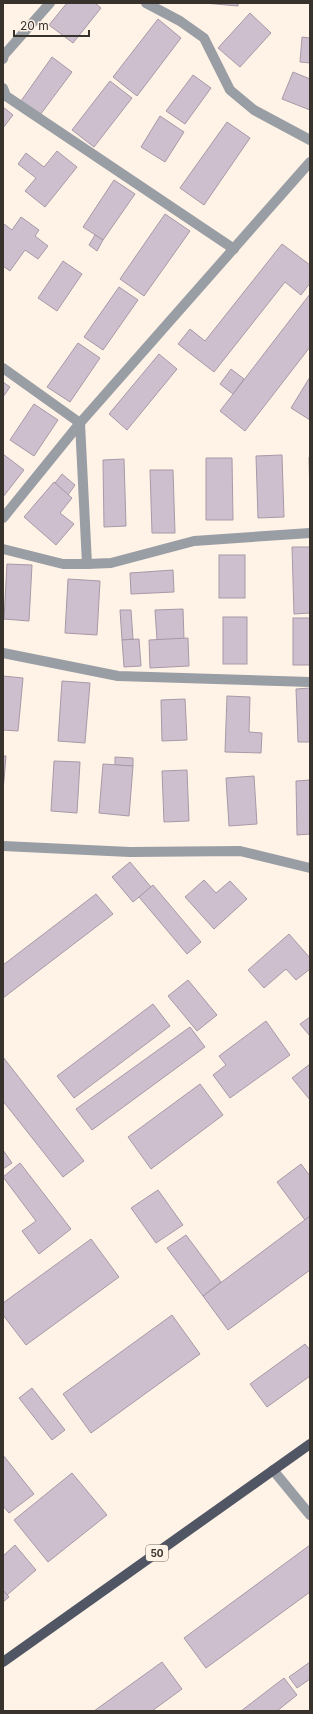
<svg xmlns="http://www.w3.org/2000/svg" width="313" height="1714" font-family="Inter,sans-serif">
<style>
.building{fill:#cebfce;stroke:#a899a7}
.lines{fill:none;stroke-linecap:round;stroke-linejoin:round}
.street{stroke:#999da4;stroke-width:10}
.primary{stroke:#505663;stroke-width:10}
.labels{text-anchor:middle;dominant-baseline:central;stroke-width:3;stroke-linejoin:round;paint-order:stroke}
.shield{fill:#fff2e7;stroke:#746c65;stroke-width:1}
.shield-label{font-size:10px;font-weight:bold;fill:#38322d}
</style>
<rect width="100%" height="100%" fill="#fff2e7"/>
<!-- building -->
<g class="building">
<path d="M67 3H95L101 8 73 43 49 25Z"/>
<path d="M204 3H238V6Z"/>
<path d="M250 13 271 33 240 67 218 48Z"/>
<path d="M158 19 181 38 137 96 113 77Z"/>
<path d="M302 37 310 38V63L300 62Z"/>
<path d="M52 57 72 72 40 115 21 101Z"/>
<path d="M293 72 310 79V110L282 99Z"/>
<path d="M193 75 211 88 185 124 166 111Z"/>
<path d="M110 81 132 98 94 147 72 130Z"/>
<path d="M3 107 13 115 3 128Z"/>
<path d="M160 116 184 132 165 162 141 147Z"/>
<path d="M227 122 250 138 204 205 180 188Z"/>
<path d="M57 151 77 167 45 207 25 191 36 178 18 164 26 153 44 167Z"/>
<path d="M114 180 135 194 103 240 83 227Z"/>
<path d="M165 214 190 231 144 296 120 279Z"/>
<path d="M21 217 39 230 35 236 48 246 38 259 25 250 10 271 3 266V225L4 224 12 230Z"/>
<path d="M95 235 103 240 97 251 89 245Z"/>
<path d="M282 244 310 265V283L301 295 285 282 214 372 178 344 190 329 205 341Z"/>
<path d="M63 261 82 274 57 311 38 298Z"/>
<path d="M119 287 138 300 103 350 84 337Z"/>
<path d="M310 294V347L245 431 220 411Z"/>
<path d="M78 343 100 358 70 402 47 387Z"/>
<path d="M159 354 177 369 127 430 109 414Z"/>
<path d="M231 369 244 379 233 394 220 384Z"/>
<path d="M310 377V420L291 408Z"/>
<path d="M3 382 10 387 3 397Z"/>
<path d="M34 404 58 420 34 456 10 440Z"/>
<path d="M3 454 24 470 3 497Z"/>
<path d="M282 455 284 517 258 518 256 456Z"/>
<path d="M309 457H310V498Z"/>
<path d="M206 458H232L233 520H206Z"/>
<path d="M124 459 126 526 104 527 103 460Z"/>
<path d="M150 470H173L175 533H152Z"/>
<path d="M62 474 75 485 68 495 55 483Z"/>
<path d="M54 482 72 498 60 513 74 524 56 545 24 517Z"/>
<path d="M292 547H310V613L294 614Z"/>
<rect x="219" y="555" width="26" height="43"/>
<path d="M7 564 32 565 29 621 4 619Z"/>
<path d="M173 570 174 592 131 594 130 573Z"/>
<path d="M68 579 100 581 97 635 65 633Z"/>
<path d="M183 609 184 639 157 640 155 610Z"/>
<path d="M120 610H131L133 639 122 640Z"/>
<rect x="223" y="617" width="24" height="47"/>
<rect x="293" y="618" width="17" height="47"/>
<path d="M188 638 189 666 150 668 149 640Z"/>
<path d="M139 639 141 666 124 667 122 640Z"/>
<path d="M3 676 23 678 18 731 3 730Z"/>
<path d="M62 681 90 683 85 743 58 741Z"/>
<path d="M310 688V742H298L296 689Z"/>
<path d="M227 696 250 697 249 732 262 733 261 753 225 752Z"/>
<path d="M185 699 187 740 162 741 161 700Z"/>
<path d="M3 756H6L3 791Z"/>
<path d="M115 757 133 758V766L115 765Z"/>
<path d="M54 761 80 762 77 813 51 811Z"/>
<path d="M103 764 133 766 129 816 99 813Z"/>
<path d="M187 770 189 821 164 822 162 771Z"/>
<path d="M254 776 257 824 229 826 226 778Z"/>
<path d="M310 780V834L297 835 296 781Z"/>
<path d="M130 862 151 887 133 902 112 877Z"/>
<path d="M204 880 216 893 230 881 247 899 214 929 185 897Z"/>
<path d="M153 885 201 942 187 954 139 897Z"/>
<path d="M96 894 113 914 3 998V965Z"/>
<path d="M289 934 310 958V969L296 980 286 969 264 988 248 970Z"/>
<path d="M188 980 217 1015 197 1031 168 996Z"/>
<path d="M153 1004 170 1026 74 1098 57 1076Z"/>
<path d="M310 1017V1036L300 1024Z"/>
<path d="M266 1021 290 1055 230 1098 213 1075 226 1065 219 1056Z"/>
<path d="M190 1027 205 1047 92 1130 76 1109Z"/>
<path d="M3 1057 84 1161 63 1177 3 1101Z"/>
<path d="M310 1064V1100L292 1078Z"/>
<path d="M200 1084 223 1115 151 1169 128 1137Z"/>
<path d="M3 1150 12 1163 3 1169Z"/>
<path d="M20 1163 71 1229 39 1254 22 1231 36 1221 3 1177Z"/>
<path d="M301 1164 310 1176V1216L305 1220 277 1182Z"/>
<path d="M158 1190 183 1225 156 1243 131 1208Z"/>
<path d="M310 1216V1270L228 1330 203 1296Z"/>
<path d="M186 1235 221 1282 203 1296 167 1248Z"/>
<path d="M91 1239 119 1277 26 1345 3 1315V1303Z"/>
<path d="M172 1315 200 1354 91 1433 63 1394Z"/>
<path d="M305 1344 310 1350V1376L267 1407 250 1384Z"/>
<path d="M32 1388 65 1430 52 1440 19 1398Z"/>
<path d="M3 1455 34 1494 9 1513 3 1506Z"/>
<path d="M72 1473 107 1515 48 1562 14 1520Z"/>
<path d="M15 1545 36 1570 7 1595 3 1590V1556Z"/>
<path d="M310 1545V1592L206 1668 184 1638Z"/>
<path d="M3 1590 9 1597 3 1602Z"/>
<path d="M162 1662 182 1689 152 1711H94Z"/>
<path d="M310 1662V1679L297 1688 289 1677Z"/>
<path d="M284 1678 297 1695 277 1711H241Z"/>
</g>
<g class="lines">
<!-- street -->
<g class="street">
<path d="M146 3 180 21 204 38 230 90 254 110 310 140"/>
<path d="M3 59 4 55 50 3"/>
<path d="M3 88 6 96 234 249"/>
<path d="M3 368 80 423 87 564"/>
<path d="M3 518 80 423 310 162"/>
<path d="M3 549 63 564H87L111 563 194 541 310 533"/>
<path d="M3 653 118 676 310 682"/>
<path d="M3 846 130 852 240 851 310 868"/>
<path d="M273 1470 310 1515"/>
</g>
<!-- primary -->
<path class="primary" d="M3 1662 310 1444"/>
</g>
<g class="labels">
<!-- shield labels -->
<rect class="shield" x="146" y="1545" width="22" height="16" rx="3"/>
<g class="shield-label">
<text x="157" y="1553">50</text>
</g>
</g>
<!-- border -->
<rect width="313" height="1714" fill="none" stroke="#38322d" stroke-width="8"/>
<!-- scale -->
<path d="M14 30v6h75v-6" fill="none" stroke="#38322d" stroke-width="2"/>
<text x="20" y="30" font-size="12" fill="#38322d" stroke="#fff2e7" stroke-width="3" paint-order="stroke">20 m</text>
</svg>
